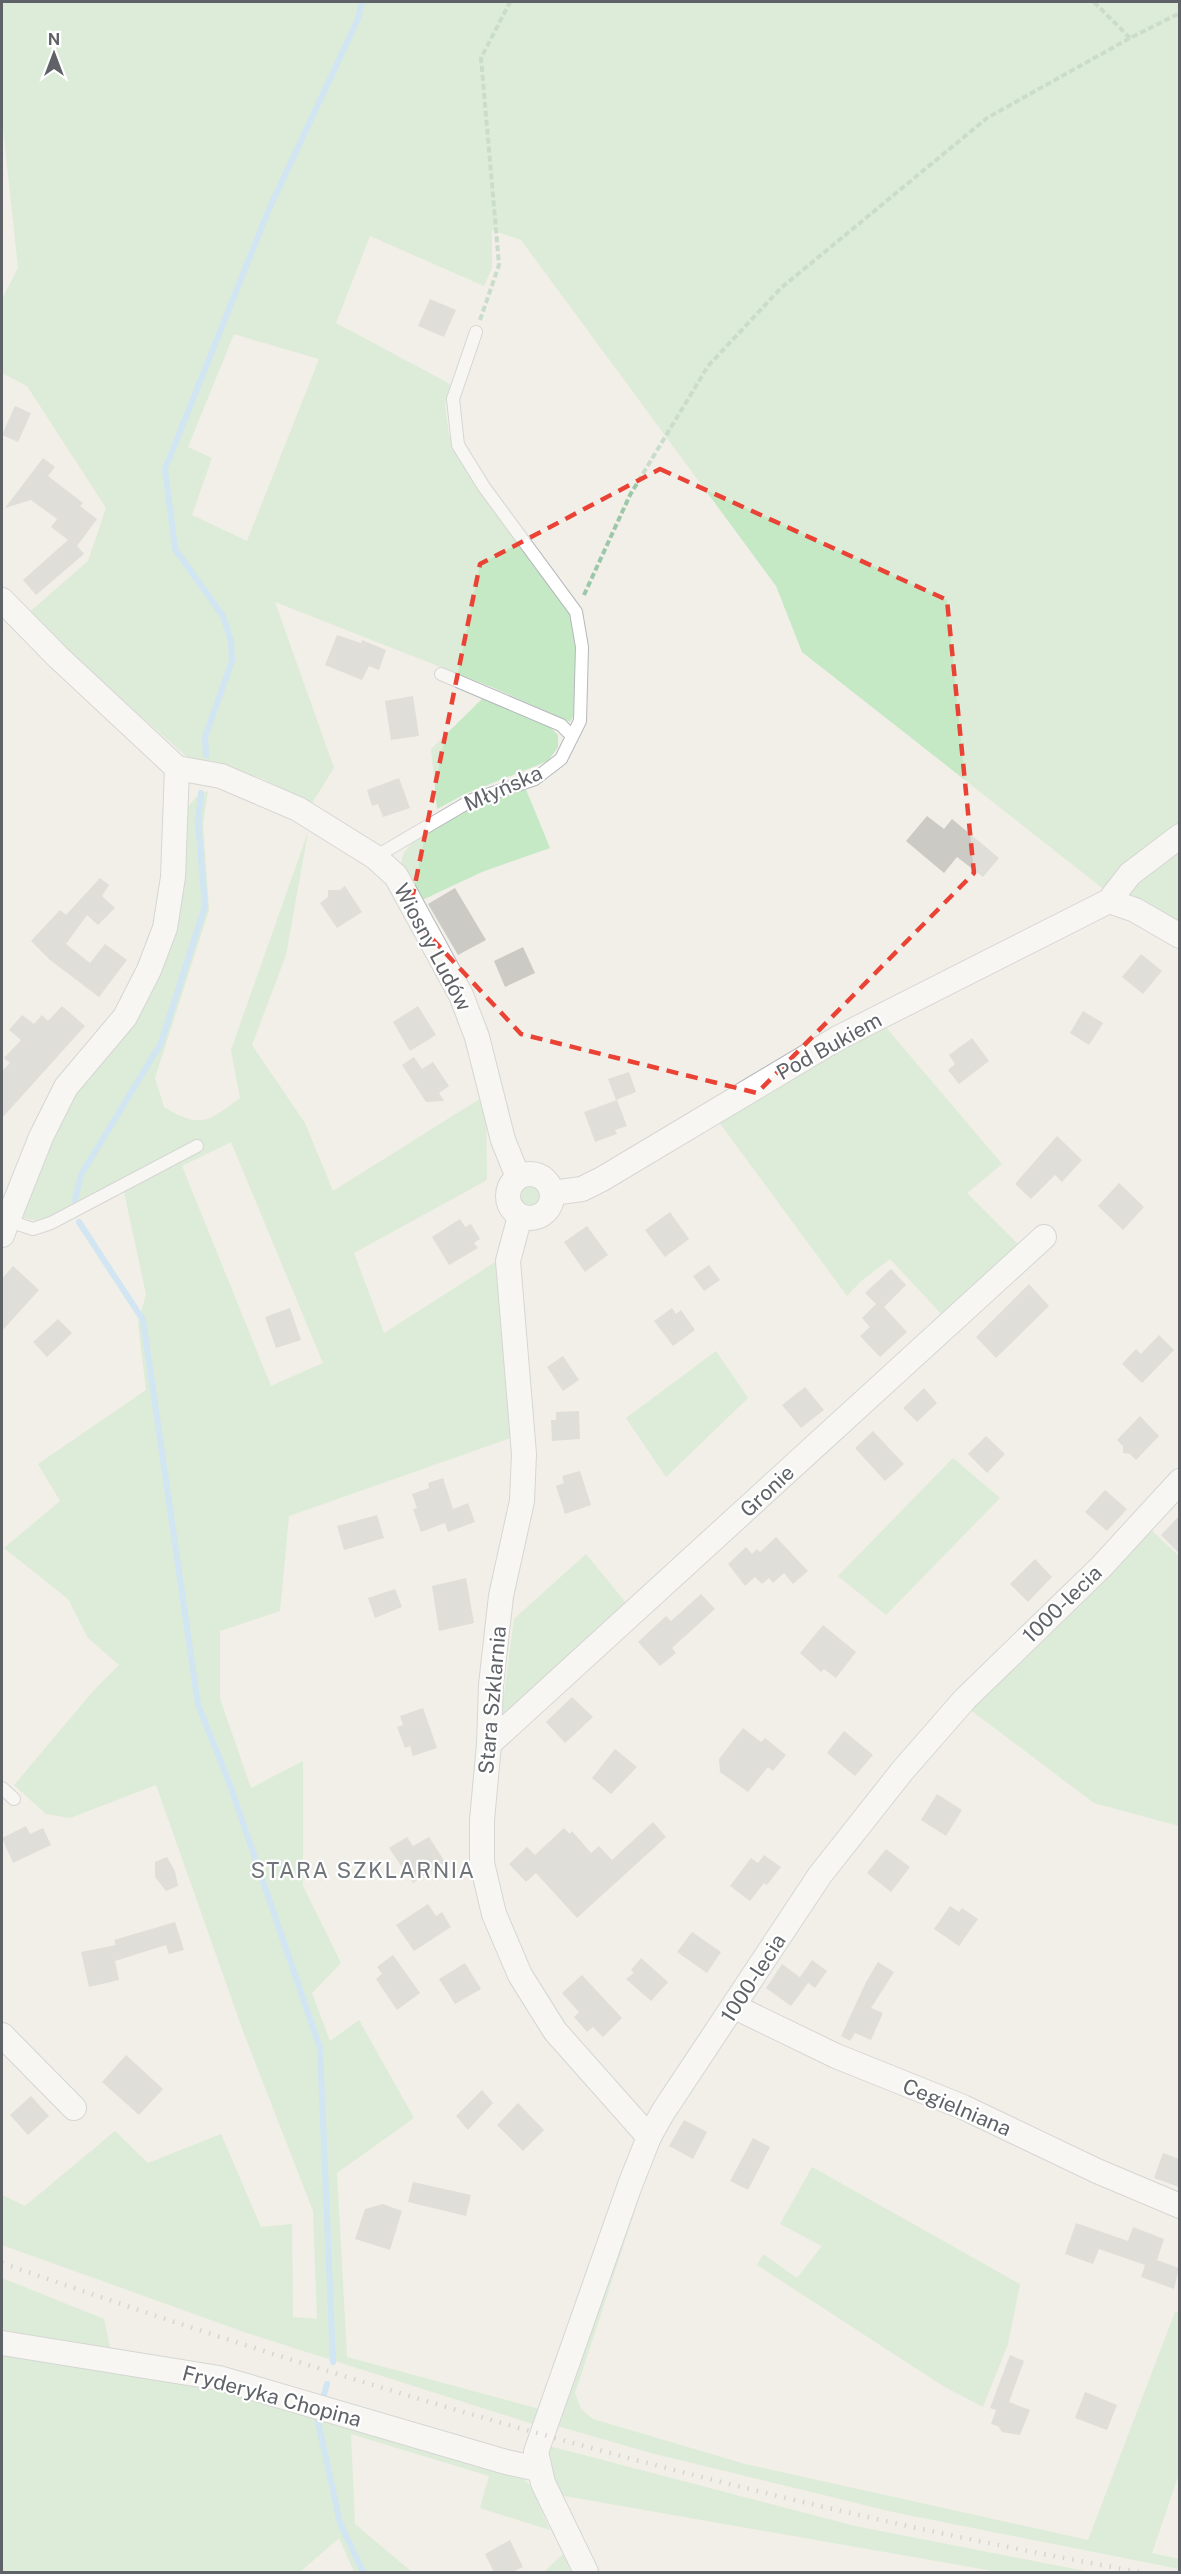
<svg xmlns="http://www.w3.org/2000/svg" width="1181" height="2574" font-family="'Public Sans',sans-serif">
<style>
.green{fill:#c5e8c5;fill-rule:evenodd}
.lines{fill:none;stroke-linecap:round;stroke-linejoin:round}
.stream{stroke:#aadaff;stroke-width:6}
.building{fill:#cccac5}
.service-casing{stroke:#b5b8bc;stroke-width:14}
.minor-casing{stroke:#b5b8bc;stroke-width:26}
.path{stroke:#9cc7a9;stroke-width:4;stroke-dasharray:6 3;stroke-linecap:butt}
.service{stroke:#fff;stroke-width:12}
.minor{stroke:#fff;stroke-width:24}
.rail{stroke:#b6b7b8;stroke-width:4.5;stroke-dasharray:1.5 8;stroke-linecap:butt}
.marked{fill:none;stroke:#ea4335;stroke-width:4.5;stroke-dasharray:12 8;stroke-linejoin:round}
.labels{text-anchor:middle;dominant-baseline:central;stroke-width:4.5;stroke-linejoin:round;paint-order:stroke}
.street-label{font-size:21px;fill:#5f6368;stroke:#fff}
.neighbourhood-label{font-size:22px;letter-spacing:1.5px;fill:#70757a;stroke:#fff}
</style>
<rect width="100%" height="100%" fill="#f1efe8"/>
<!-- green -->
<g class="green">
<path d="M2 2H1179V924L1101 887 802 652 776 586 521 240 492 230V268L484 286 370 236 336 323 450 384 445 404 449 436 475 484 572 615 576 649 574 715 570 722 494 688 275 602 334 768 312 803 261 778 186 756 26 615 88 561 106 508 27 386 2 373V299L18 268 2 119ZM234 334 319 359 247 541 192 515 212 458 188 447Z"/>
<path d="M483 698 549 726 558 735V747L548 761 465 794 437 809 431 749Z"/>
<path d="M525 787 550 848 482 872 420 901C413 890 398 873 402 859 409 828 497 797 525 787Z"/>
<path d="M208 791 203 824 209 910 155 1078 164 1107C200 1129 208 1122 240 1098L231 1050 308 832 286 955 252 1045 305 1123 333 1191 486 1095 487 1180 354 1253 384 1333 500 1259 511 1438 289 1516 280 1611 220 1631V1699L251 1788 303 1761V1886L341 1963 312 1993 330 2041 359 2020 414 2118 337 2173 347 2357 540 2409 536 2425 247 2333 2 2245V2195L25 2206 115 2131 148 2163 221 2134 261 2227 292 2224 293 2317 317 2319 313 2211 243 2031 156 1785 70 1818 46 1814 14 1785 95 1689 119 1665 88 1638 68 1599 4 1548 60 1501 38 1464 146 1390 138 1323 146 1294 124 1192 38 1221 21 1217 46 1146 82 1081 143 1009 174 925 184 812 196 797ZM231 1142 323 1363 271 1386 182 1166Z"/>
<path d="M884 1025 1002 1164 967 1193 1022 1248 946 1319 890 1259 861 1281 847 1296 719 1122Z"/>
<circle cx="529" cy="1194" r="14"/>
<path d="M716 1351 748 1398 666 1477 626 1418Z"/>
<path d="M953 1458 1000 1498 886 1615 838 1576Z"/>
<path d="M1150 1529 1179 1556V1826L1094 1803 969 1709Z"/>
<path d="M586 1554 631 1609 512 1716H501L514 1619Z"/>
<path d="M812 2167 1020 2284 1008 2344 983 2407 943 2386 757 2265 763 2254 797 2278 822 2246 780 2224Z"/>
<path d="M641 2192 575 2393 581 2409 593 2419 745 2464 1088 2540 1175 2312 1180 2313 1179 2474 1152 2553 1179 2559V2569L893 2512 651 2453 554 2425 632 2198Z"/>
<path d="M2 2278 104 2319 114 2366 217 2385 520 2476 530 2485 550 2530 480 2508 489 2476 351 2434 355 2524 412 2572H354L339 2538 300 2572H2Z"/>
<path d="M549 2446 855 2526 1090 2572H999L559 2495 546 2455Z"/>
<path d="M563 2554 571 2572H544Z"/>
</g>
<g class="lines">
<!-- stream -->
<g class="stream">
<path d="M206 755 205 737 232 661 231 641 223 616 175 549 165 469 269 209 358 19 362 2"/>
<path d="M75 1200 81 1175 161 1043 205 906 198 822 201 793"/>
<path d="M79 1222 143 1320 198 1705 229 1782 320 2048 333 2362"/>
<path d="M323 2398 327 2384"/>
<path d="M317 2417 340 2523 363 2572"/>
</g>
</g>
<!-- building -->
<g class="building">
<path d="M430 299 456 310 444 337 418 326Z"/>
<path d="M15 406 31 413 18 442 2 435Z"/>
<path d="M43 458 55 467 48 476 83 503 80 506 97 519 77 546 84 554 36 595 23 580 68 540 51 527 57 519 31 500 5 508Z"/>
<path d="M337 635 361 643 362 640 386 650 379 670 369 666 362 680 325 665Z"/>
<path d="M413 696 419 736 391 740 385 701Z"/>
<path d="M399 778 410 808 383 817 378 804 372 806 367 790Z"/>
<path d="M927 816 944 829 952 819 999 858 983 877 957 857 944 873 906 841Z"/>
<path d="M100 878 109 885 102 896 115 908 98 925 87 915 66 944 90 963 105 944 127 960 99 997 50 960 31 941 60 910 66 915Z"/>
<path d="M345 886 362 912 337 928 320 903 328 897V890H340Z"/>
<path d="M455 888 486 940 458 955 428 904Z"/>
<path d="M523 947 535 973 505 987 494 961Z"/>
<path d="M1141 954 1162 971 1143 994 1122 977Z"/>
<path d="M62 1006 85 1026 2 1118V1071L10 1063 4 1058 21 1040 9 1030 22 1015 34 1024 42 1015 48 1021Z"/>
<path d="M418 1006 436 1035 410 1051 393 1022Z"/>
<path d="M1083 1011 1103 1023 1089 1045 1070 1033Z"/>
<path d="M972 1038 989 1061 959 1084 948 1070 955 1064 949 1055Z"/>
<path d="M414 1057 422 1069 433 1062 449 1086 439 1093 444 1101 426 1102 402 1065Z"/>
<path d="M629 1072 636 1092 616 1100 608 1079Z"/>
<path d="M617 1100 627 1126 615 1130 617 1134 595 1142 584 1112Z"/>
<path d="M1057 1136 1082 1160 1062 1182 1055 1175 1031 1199 1015 1184Z"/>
<path d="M1119 1183 1144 1207 1123 1230 1098 1206Z"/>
<path d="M670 1212 689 1239 665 1257 645 1230Z"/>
<path d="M460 1219 465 1227 471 1224 480 1239 474 1243 478 1248 449 1265 432 1237Z"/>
<path d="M587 1226 608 1255 585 1272 564 1242Z"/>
<path d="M709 1265 720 1280 704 1291 693 1276Z"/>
<path d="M13 1266 39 1290 2 1331V1279Z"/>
<path d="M891 1269 906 1285 884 1307 907 1332 880 1357 860 1336 870 1327 862 1318 876 1304 865 1293Z"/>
<path d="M1029 1284 1049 1306 996 1358 976 1337Z"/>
<path d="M290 1308 301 1340 276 1348 265 1317Z"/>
<path d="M672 1308 676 1314 681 1310 695 1330 673 1346 654 1321Z"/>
<path d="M58 1319 72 1333 47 1357 33 1342Z"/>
<path d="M1159 1335 1174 1350 1142 1383 1122 1364 1136 1349 1141 1354Z"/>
<path d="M563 1356 579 1380 563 1391 547 1367Z"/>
<path d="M805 1387 824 1410 801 1428 782 1405Z"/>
<path d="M924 1388 937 1403 917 1422 903 1408Z"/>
<path d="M579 1411 580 1439 552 1441 551 1420H556V1412Z"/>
<path d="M1140 1416 1159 1436 1136 1460 1130 1454 1123 1453V1446L1117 1440Z"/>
<path d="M873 1431 904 1464 885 1481 855 1448Z"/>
<path d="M986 1436 1005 1454 987 1473 968 1454Z"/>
<path d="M580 1471 591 1505 565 1514 556 1486 564 1483 562 1476Z"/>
<path d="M443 1478 453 1509 468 1503 475 1522 448 1532 445 1523 421 1532 413 1509 417 1508 412 1494 429 1488 428 1483Z"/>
<path d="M1105 1490 1127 1509 1107 1531 1085 1512Z"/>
<path d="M377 1515 384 1538 344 1550 337 1526Z"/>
<path d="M1179 1516V1553L1161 1535Z"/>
<path d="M776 1537 808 1571 793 1584 784 1573 773 1583 769 1578 762 1584 755 1577 745 1586 728 1564 746 1547 752 1554 757 1549 760 1552Z"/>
<path d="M1035 1559 1052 1577 1028 1602 1010 1584Z"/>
<path d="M466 1578 474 1623 439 1631 432 1586Z"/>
<path d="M395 1589 402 1607 375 1618 368 1598Z"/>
<path d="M701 1594 715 1609 672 1648 676 1653 660 1666 638 1642 666 1616 671 1621Z"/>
<path d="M823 1625 856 1652 836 1678 824 1669 821 1672 800 1653Z"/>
<path d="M572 1697 593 1717 565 1743 546 1722Z"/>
<path d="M423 1708 437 1748 413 1756 410 1746 405 1748 397 1727 403 1725 400 1716Z"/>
<path d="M743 1728 761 1742 765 1738 786 1755 773 1771 768 1767 748 1792 720 1772 719 1759Z"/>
<path d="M844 1731 873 1755 855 1776 827 1753Z"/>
<path d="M615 1749 637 1767 611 1794 592 1778Z"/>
<path d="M937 1794 962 1810 946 1836 921 1820Z"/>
<path d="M653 1822 666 1837 577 1918 536 1873 526 1882 509 1864 527 1847 535 1855 564 1828 570 1834 572 1831 591 1853 599 1846 612 1860Z"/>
<path d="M26 1826 30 1834 43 1828 51 1845 13 1863 2 1838Z"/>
<path d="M407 1837 413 1846 429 1837 445 1862 413 1883 389 1848Z"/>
<path d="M886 1849 910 1867 891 1892 867 1873Z"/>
<path d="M764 1855 781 1867 767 1885 764 1883 750 1901 730 1886 751 1858 758 1863Z"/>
<path d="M167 1857 175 1871 178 1886 166 1891 155 1877V1862Z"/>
<path d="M428 1904 436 1916 442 1912 451 1927 414 1951 396 1925Z"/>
<path d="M950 1906 959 1912 962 1908 978 1919 959 1946 934 1929Z"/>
<path d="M175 1922 184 1950 169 1954 166 1945 115 1961 119 1980 89 1987 81 1952 116 1945 114 1940Z"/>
<path d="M692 1932 721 1952 707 1973 677 1952Z"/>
<path d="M393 1955 420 1993 397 2010 376 1979 382 1974 377 1967Z"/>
<path d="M641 1958 668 1982 651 2001 626 1979 634 1973 631 1970Z"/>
<path d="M812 1960 827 1971 815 1988 800 1977Z"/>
<path d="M878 1962 894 1972 871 2008 883 2013 871 2040 855 2033 850 2041 841 2036 866 1982Z"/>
<path d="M465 1963 481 1989 455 2004 439 1979Z"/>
<path d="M782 1964 808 1983 791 2006 766 1988Z"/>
<path d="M582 1975 622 2018 603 2037 593 2027 587 2032 582 2026 574 2017 579 2012 562 1993Z"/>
<path d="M126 2055 163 2089 139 2115 102 2082Z"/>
<path d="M482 2090 493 2103 468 2130 456 2116Z"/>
<path d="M31 2096 49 2116 28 2135 10 2115Z"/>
<path d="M518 2103 544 2130 523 2151 497 2125Z"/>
<path d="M684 2120 707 2132 693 2159 669 2146Z"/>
<path d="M753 2138 770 2147 748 2190 730 2181Z"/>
<path d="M1163 2153 1179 2159V2187L1154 2178Z"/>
<path d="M413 2182 471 2195 466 2216 408 2202Z"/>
<path d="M383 2204 402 2211 390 2250 355 2239 365 2209Z"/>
<path d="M1076 2223 1128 2241 1133 2227 1164 2239 1157 2260 1179 2268 1174 2289 1141 2277 1145 2265 1099 2249 1093 2264 1065 2254Z"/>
<path d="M1010 2355 1024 2361 1009 2402 1030 2410 1020 2435 1002 2432 998 2426 991 2424 996 2410 990 2408Z"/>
<path d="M1085 2392 1117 2405 1107 2430 1075 2418Z"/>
<path d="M510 2540 523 2567 512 2572H494L485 2554Z"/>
</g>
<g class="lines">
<defs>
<g id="service">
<path d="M441 674 561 725 572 736"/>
<path d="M375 857 472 800 535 779 561 759 580 721 582 647 576 612 484 487 458 445 453 399 476 332"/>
<path d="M9 1221 33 1229 51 1223 197 1146"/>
<path d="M2 1788 14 1799"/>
</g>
<g id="minor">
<path d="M2 600 58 657 177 768 221 776 298 809 375 857 396 876 461 995 477 1037 503 1140 518 1177"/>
<path d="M1109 901 1135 910 1180 936"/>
<circle cx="530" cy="1196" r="22"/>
<path d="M552 1193 582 1189 602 1179 838 1038 1109 901 1130 874 1180 836"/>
<path d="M520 1216 508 1261 524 1454 522 1501 501 1596 491 1685 489 1744 482 1820V1863L494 1914 520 1975 555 2031 649 2137"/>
<path d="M2 1235 41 1137 66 1087 125 1017 149 970 165 928 173 877 177 768"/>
<path d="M489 1744 1044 1237"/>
<path d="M735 2007 836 2056 963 2107 1097 2171 1180 2206"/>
<path d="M2 2035 74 2108"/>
<path d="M2 2343 219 2378 506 2462 538 2469"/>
<path d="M586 2572 543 2483 536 2452 630 2185 649 2137 663 2112 820 1875 903 1770 965 1699 1102 1566 1180 1481"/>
</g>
</defs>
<!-- service casing -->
<use href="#service" class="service-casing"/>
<!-- minor casing -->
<use href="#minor" class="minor-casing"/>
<!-- path -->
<g class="path">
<path d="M1094 2 1130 38"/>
<path d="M480 320 499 265 481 58 510 2"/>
<path d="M584 595 630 495 708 366 781 288 987 118 1130 38 1180 13"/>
</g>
<!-- service -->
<use href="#service" class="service"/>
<!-- minor -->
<use href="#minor" class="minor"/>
<!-- rail -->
<path class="rail" d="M2 2263C375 2394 751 2503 1140 2572"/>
</g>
<!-- marked area -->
<path d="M0 0H1181V2574H0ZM660 469 947 600 974 873 757 1093 521 1034 409 914 480 564Z" fill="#f1efe8" fill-opacity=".55" fill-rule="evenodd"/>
<path class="marked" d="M660 469 947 600 974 873 757 1093 521 1034 409 914 480 564Z"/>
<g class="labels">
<!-- street labels -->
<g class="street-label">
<text transform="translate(503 788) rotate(-24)">Młyńska</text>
<text transform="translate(433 947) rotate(62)">Wiosny Ludów</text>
<text transform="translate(829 1046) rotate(-29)">Pod Bukiem</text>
<text transform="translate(767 1491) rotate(-43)">Gronie</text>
<text transform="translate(1062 1604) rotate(-44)">1000-lecia</text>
<text transform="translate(492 1700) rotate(-85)">Stara Szklarnia</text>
<text transform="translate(753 1978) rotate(-57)">1000-lecia</text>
<text transform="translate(957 2107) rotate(23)">Cegielniana</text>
<text transform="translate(272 2396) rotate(15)">Fryderyka Chopina</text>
</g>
<!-- neighbourhood labels -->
<g class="neighbourhood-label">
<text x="363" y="1870">STARA SZKLARNIA</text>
</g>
</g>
<!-- border -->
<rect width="1181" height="2574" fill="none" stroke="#5f6368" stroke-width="6"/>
<!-- north arrow -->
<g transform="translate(54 54)" stroke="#ffffff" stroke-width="4.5" paint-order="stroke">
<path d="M0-4.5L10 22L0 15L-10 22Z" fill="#5f6368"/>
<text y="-9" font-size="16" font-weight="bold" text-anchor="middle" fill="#5f6368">N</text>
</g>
</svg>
